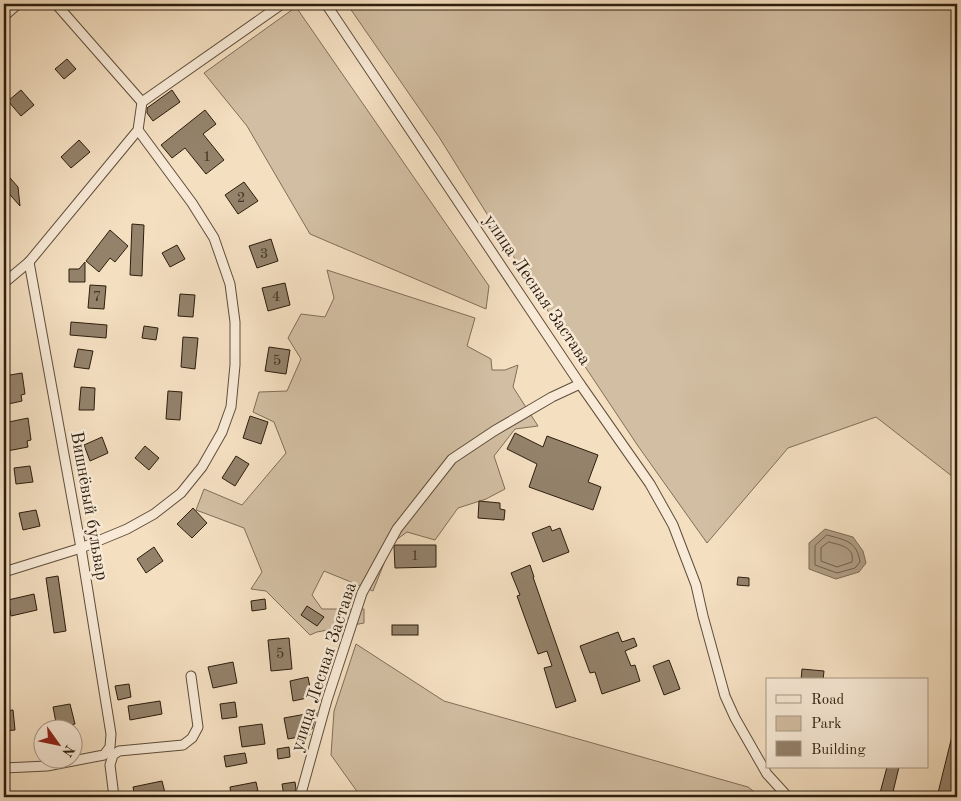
<svg xmlns="http://www.w3.org/2000/svg" width="961" height="801" font-family="'Old Standard TT',serif">
<style>
.green{fill:#d2bea2;stroke:#806e58}
.water{fill:#b09d84;stroke:#7c6a54}
.lines{fill:none;stroke-linecap:round;stroke-linejoin:round}
.shore{stroke:#6e5e48;stroke-width:1}
.building{fill:#94826b;stroke:#2d1e0d}
.minor-casing{stroke:#5f4e3a;stroke-width:11}
.minor{stroke:#f8ead7;stroke-width:9}
.labels{text-anchor:middle;dominant-baseline:central;stroke-width:5;stroke-linejoin:round;paint-order:stroke}
.number-label{font-size:15px;fill:#473724}
.street-label{font-size:18px;fill:#2d1e0d;stroke:#f8ead7}
</style>
<rect width="100%" height="100%" fill="#f4dfc1"/>
<filter id="stains"><feTurbulence type="fractalNoise" baseFrequency=".004" numOctaves="4"/><feColorMatrix values="0 0 0 0 .2 0 0 0 0 .09 0 0 0 0 .02 0 0 0 .5 -.17"/></filter>
<radialGradient id="worn" r=".72"><stop offset=".6" stop-color="#630" stop-opacity="0"/><stop offset="1" stop-color="#630" stop-opacity=".3"/></radialGradient>
<!-- green -->
<g class="green">
<path d="M347 4H957V480L876 417 788 448 707 543 638 446 540 299 439 137Z"/>
<path d="M296 7 489 286 486 309 310 234 247 126 204 73Z"/>
<path d="M327 270 475 318 467 346 491 359 492 370H505L518 365 513 387 538 426 515 429 494 456 505 489 486 499 458 508 435 540 407 532 392 543 373 591 324 571 312 595 322 609H364V623L317 632 310 635 266 591 251 589 262 572 244 528 196 510 204 489 242 505 286 453 274 422 253 412 259 392 287 391 301 359 288 338 301 314 325 317 334 298Z"/>
<path d="M356 644 444 701 748 787 761 797H361L331 755 334 711Z"/>
</g>
<!-- water -->
<path class="water" d="M825 529 853 537 863 551 866 563 859 572 836 579 809 569V543Z"/>
<g class="lines">
<!-- shore -->
<g class="shore">
<path d="M827 535C845 540 857 541 860 562L855 568 837 573 815 565V546Z"/>
<path d="M829 542C840 545 855 547 852 562L837 567 821 561V548Z"/>
</g>
</g>
<!-- building -->
<g class="building">
<path d="M67 59 76 69 64 79 55 69Z"/>
<path d="M21 90 34 105 21 116 8 101Z"/>
<path d="M172 90 180 102 153 121 147 113V108Z"/>
<path d="M205 110 216 124 203 134 224 160 206 174 185 148 172 158 161 145Z"/>
<path d="M79 140 90 152 71 168 61 157Z"/>
<path d="M4 171 18 187 20 206 4 188Z"/>
<path d="M244 182 258 201 238 214 225 195Z"/>
<path d="M132 224 144 225 142 276 130 275Z"/>
<path d="M110 230 128 246 115 262 110 258 99 272 86 261Z"/>
<path d="M271 239 278 261 257 268 249 246Z"/>
<path d="M177 245 185 259 170 267 162 253Z"/>
<path d="M85 262V282H69V269H79Z"/>
<path d="M285 283 290 305 268 311 262 288Z"/>
<path d="M90 285 106 286 104 309 88 308Z"/>
<path d="M180 294 195 295 193 317 178 316Z"/>
<path d="M71 322 107 325 106 338 70 335Z"/>
<path d="M144 326 158 328 156 340 142 338Z"/>
<path d="M183 337 198 338 195 369 181 367Z"/>
<path d="M269 347 290 350 286 374 265 371Z"/>
<path d="M78 349 93 351 89 369 74 367Z"/>
<path d="M22 373 25 394 21 395 22 401 4 405V376Z"/>
<path d="M81 387 95 388 94 410H79Z"/>
<path d="M168 391 182 392 180 420 166 419Z"/>
<path d="M250 416 268 422 261 444 243 438Z"/>
<path d="M28 418 31 440 27 441 28 447 7 451 4 430V423Z"/>
<path d="M515 433 543 447 547 436 598 455 588 482 601 487 593 510 529 487 537 464 507 449Z"/>
<path d="M102 437 108 453 90 461 84 445Z"/>
<path d="M145 446 159 458 149 470 135 458Z"/>
<path d="M236 456 249 464 235 486 222 478Z"/>
<path d="M30 466 33 482 16 484 14 468Z"/>
<path d="M479 501 500 503V509L505 510 504 520 478 518Z"/>
<path d="M193 508 207 523 192 538 177 524Z"/>
<path d="M36 510 40 526 23 530 19 513Z"/>
<path d="M550 526 552 531 560 528 569 552 543 562 532 533Z"/>
<path d="M395 545H436V567L395 568 394 547Z"/>
<path d="M154 547 163 561 146 573 137 559Z"/>
<path d="M530 565 534 577H533L576 701 556 708 544 668 552 666 547 651 538 654 517 596 520 595 511 573Z"/>
<path d="M58 576 66 631 54 633 46 578Z"/>
<path d="M738 577 749 578V586L737 585Z"/>
<path d="M34 594 37 610 11 616 8 600Z"/>
<path d="M265 599 266 609 252 611 251 601Z"/>
<path d="M307 606 324 617 317 626 301 615Z"/>
<rect x="392" y="625" width="26" height="10"/>
<path d="M618 632 622 642 634 638 637 646 625 651 631 666 635 665 640 681 602 694 595 672 590 673 580 646Z"/>
<path d="M289 638 292 669 271 671 268 640Z"/>
<path d="M669 660 680 689 664 695 653 666Z"/>
<path d="M233 662 237 683 213 688 208 667Z"/>
<path d="M802 669 824 671 823 680H801Z"/>
<path d="M308 677 312 697 293 701 290 681Z"/>
<path d="M129 684 131 697 118 700 115 686Z"/>
<path d="M160 701 162 714 130 720 128 706Z"/>
<path d="M235 702 237 717 222 719 220 704Z"/>
<path d="M70 704 75 724 57 728 53 707Z"/>
<path d="M13 710 15 730 4 731V711Z"/>
<path d="M317 712 312 729 309 730 310 735 288 739 284 718Z"/>
<path d="M262 724 265 744 242 747 239 727Z"/>
<path d="M954 728 957 729V777L952 797H937Z"/>
<path d="M289 747 290 757 278 759 277 749Z"/>
<path d="M245 753 247 763 226 767 224 756Z"/>
<path d="M887 767H899L892 796 880 793Z"/>
<path d="M162 781 166 797H135L133 787Z"/>
<path d="M256 782 258 791 231 796 230 787Z"/>
<path d="M295 782 296 789 294 794 284 796 282 784Z"/>
</g>
<g class="lines">
<defs>
<g id="minor">
<path d="M56 4 142 102 282 4"/>
<path d="M4 16 18 4"/>
<path d="M4 283 29 262 138 130 142 102"/>
<path d="M580 384 650 484 673 525 696 585 703 616 725 696 735 718 767 774 788 797"/>
<path d="M4 572 81 548 127 529 154 514 181 493 202 467 222 432 231 407 235 365V322L230 284 214 238 192 203 138 130"/>
<path d="M4 768 47 766 104 755 110 747 111 734 81 548 29 262"/>
<path d="M114 797 110 765 113 755 119 751 183 745 192 738 198 727 191 676"/>
<path d="M300 797 327 700 362 593 397 529 452 459 494 431 552 397 580 384 326 4"/>
</g>
</defs>
<!-- minor casing -->
<use href="#minor" class="minor-casing"/>
<!-- minor -->
<use href="#minor" class="minor"/>
</g>
<g class="labels">
<!-- number labels -->
<g class="number-label">
<text x="207" y="157">1</text>
<text x="241" y="198">2</text>
<text x="264" y="254">3</text>
<text x="97" y="297">7</text>
<text x="276" y="297">4</text>
<text x="277" y="361">5</text>
<text x="415" y="556">1</text>
<text x="280" y="654">5</text>
</g>
<!-- street labels -->
<g class="street-label">
<text transform="translate(537 290) rotate(56)">улица Лесная Застава</text>
<text transform="translate(89 506) rotate(80)">Вишнёвый бульвар</text>
<text transform="translate(324 667) rotate(-72)">улица Лесная Застава</text>
</g>
</g>
<!-- margin -->
<rect width="961" height="801" fill="none" stroke="#f4dfc1" stroke-width="20"/>
<rect x="5" y="5" width="951" height="791" fill="none" stroke="#2d1e0d" stroke-width="2.5"/>
<rect x="10" y="10" width="941" height="781" fill="none" stroke="#2d1e0d"/>
<!-- legend -->
<rect x="766" y="678" width="162" height="90" fill="#f8ead7" stroke="#a79886"/>
<rect x="776" y="695" width="25" height="8" fill="#f8ead7" stroke="#a79886"/>
<text x="811" y="704" font-size="15" fill="#2d1e0d">Road</text>
<rect x="776" y="716" width="25" height="15" fill="#d2bea2" stroke="#a79886"/>
<text x="811" y="728" font-size="15" fill="#2d1e0d">Park</text>
<rect x="776" y="741" width="25" height="15" fill="#94826b" stroke="#a79886"/>
<text x="811" y="754" font-size="15" fill="#2d1e0d">Building</text>
<!-- north arrow -->
<g transform="translate(58 744) rotate(123)"><circle r="24" fill="#f8ead7" stroke="#a79886"/>
<path d="M0-4L9 19L0 12L-9 19Z" fill="#8f2418"/>
<text y="-8" font-size="14" font-weight="bold" text-anchor="middle" fill="#2d1e0d">N</text>
</g>
<rect width="100%" height="100%" filter="url(#stains)"/>
<rect width="100%" height="100%" fill="url(#worn)"/>
</svg>
